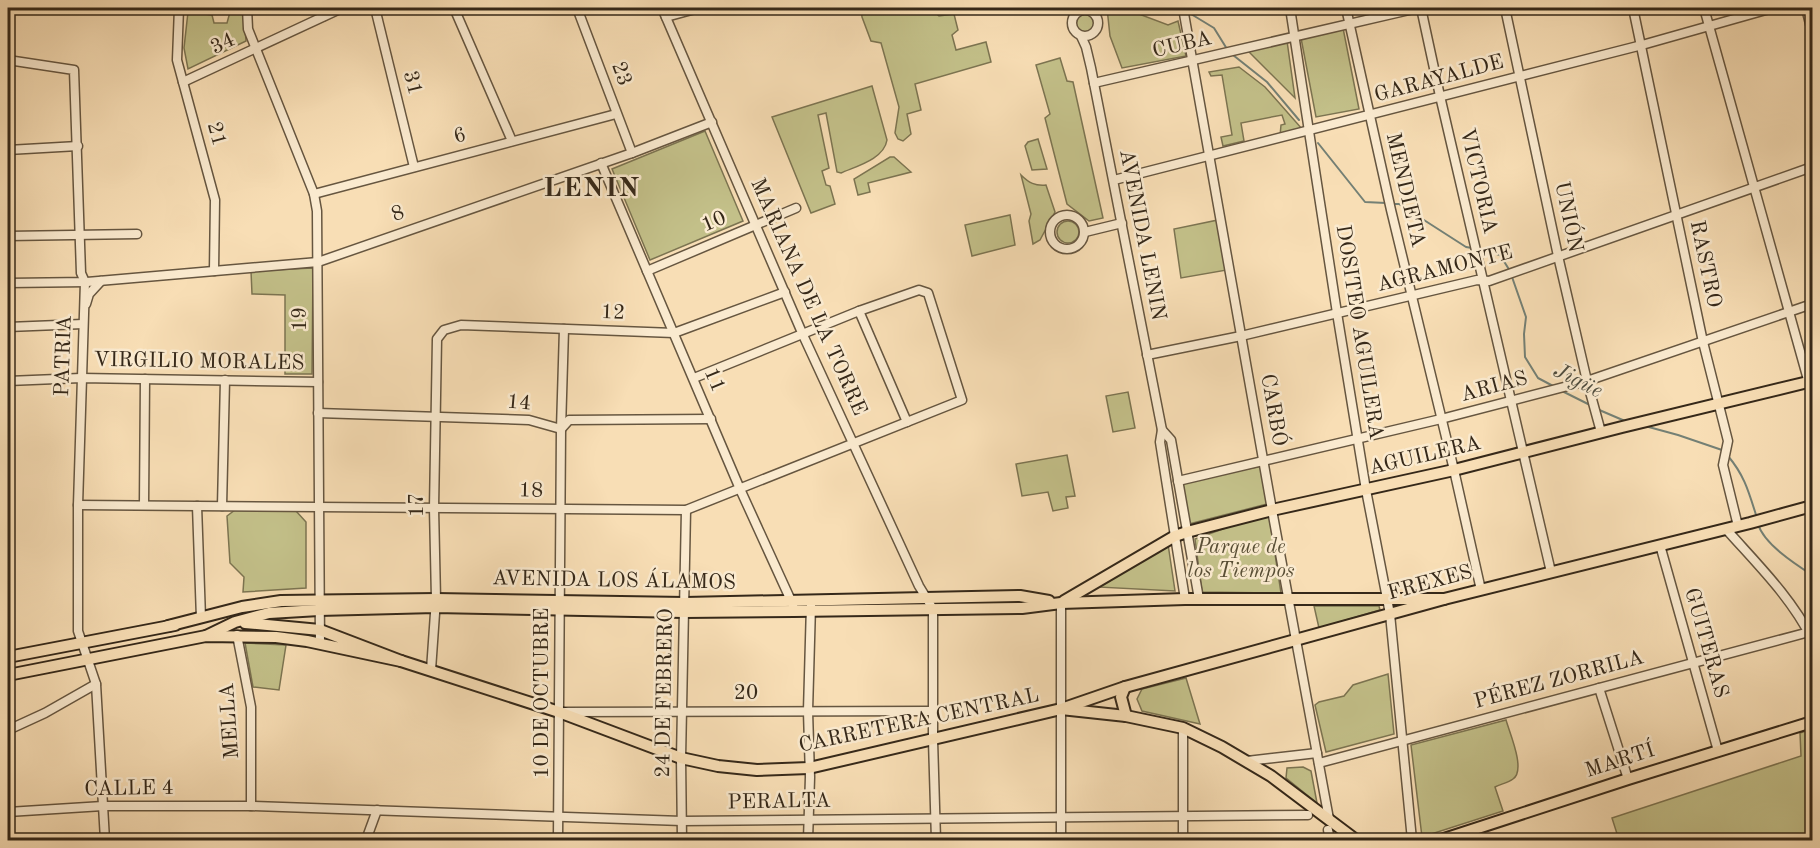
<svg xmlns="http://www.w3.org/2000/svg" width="1820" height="848" font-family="'Old Standard TT',serif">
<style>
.green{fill:#c3c089;stroke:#7c7451;stroke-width:1.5}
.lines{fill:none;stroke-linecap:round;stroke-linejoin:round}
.stream{stroke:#748075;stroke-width:2}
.minor-casing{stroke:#665640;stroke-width:11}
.major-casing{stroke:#352819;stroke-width:14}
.minor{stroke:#faeacf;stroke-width:8}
.major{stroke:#f8deb5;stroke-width:10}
.labels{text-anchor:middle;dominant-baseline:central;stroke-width:5;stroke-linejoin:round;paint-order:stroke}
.street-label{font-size:21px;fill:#352819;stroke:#faeacf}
.park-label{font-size:21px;font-style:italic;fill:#584e35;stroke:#faeacf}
.water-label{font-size:22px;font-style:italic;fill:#4f4d3f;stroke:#faeacf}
.district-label{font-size:27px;font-weight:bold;letter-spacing:1.5px;fill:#352819;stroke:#faeacf}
</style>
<rect width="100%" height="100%" fill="#f8deb5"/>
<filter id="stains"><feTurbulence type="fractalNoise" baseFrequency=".00333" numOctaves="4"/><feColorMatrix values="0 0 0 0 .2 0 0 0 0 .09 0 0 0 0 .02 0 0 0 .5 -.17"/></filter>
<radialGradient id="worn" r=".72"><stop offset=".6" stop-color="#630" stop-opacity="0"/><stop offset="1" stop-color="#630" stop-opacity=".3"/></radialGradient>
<!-- green -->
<g class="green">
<path d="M861 8H930L939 16 954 14 958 30 952 35 956 50 986 42 991 62 915 84 921 110 907 114 911 134 903 141 898 139 895 133 899 107 881 43 871 41 862 17Z"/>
<path d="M1107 8H1123L1168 25 1178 21 1186 56 1122 68 1110 36Z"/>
<path d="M188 12 212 15 214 23H227L230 12 244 13 246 41 188 69 184 48Z"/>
<circle cx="1085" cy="23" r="9"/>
<path d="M1343 28 1359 109 1316 117 1301 38Z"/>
<path d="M1287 41 1295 98 1247 50Z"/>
<path d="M1060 58 1067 81 1073 82 1103 218 1089 221 1067 204 1045 118 1050 114 1036 65Z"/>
<path d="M1239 67 1265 87 1303 130 1280 136 1281 125 1285 124 1282 115 1241 123 1244 141 1223 146 1221 137 1232 135 1222 75 1211 76 1209 72Z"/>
<path d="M872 86 887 140C884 159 857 166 841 173L837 172 826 113 818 115 829 168 822 171 826 185 830 186 835 204 811 213 772 117Z"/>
<path d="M705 131 743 221 650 260 612 169Z"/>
<path d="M1038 139 1047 169 1032 170 1025 146 1028 142Z"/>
<path d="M890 157H894L911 172 868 183 870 192 858 195 854 179Z"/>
<path d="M1021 175C1029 183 1035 186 1046 185L1055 212 1040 240 1033 244 1029 221 1031 214Z"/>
<path d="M1010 215 1015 245 972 256 965 225Z"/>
<path d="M1218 220 1227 270 1181 278 1174 229Z"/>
<circle cx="1068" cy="232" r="11"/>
<path d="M313 268 312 374H285V295L252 294 251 271Z"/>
<path d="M1128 392 1135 428 1113 432 1106 396Z"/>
<path d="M1067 455 1075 496 1066 497 1068 508 1053 511 1048 492 1022 496 1016 464Z"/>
<path d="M1262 466 1267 504 1189 524 1182 482Z"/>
<path d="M235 510 296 511 306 522V588L243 592 244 577 230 563 227 516Z"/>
<path d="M1269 515 1281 593 1202 592 1195 539 1231 526Z"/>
<path d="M1168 544 1175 591 1097 587Z"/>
<path d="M1314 606H1379L1380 610 1319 628Z"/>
<path d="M245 643 286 645 279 690 253 687Z"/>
<path d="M1388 674 1394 734 1326 752 1315 705 1319 702 1344 696 1353 685Z"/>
<path d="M1186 678 1200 724 1142 711 1137 699 1142 689Z"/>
<path d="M1506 720C1510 734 1526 770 1513 779 1508 783 1500 784 1495 787L1503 811 1422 837 1411 745Z"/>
<path d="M1812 729V840H1619L1612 818 1801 756 1800 733Z"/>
<path d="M1303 767 1311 771 1317 803 1286 778 1287 768Z"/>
</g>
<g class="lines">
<!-- stream -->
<g class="stream">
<path d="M1186 11 1214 28 1227 49"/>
<path d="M1233 55 1267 82 1299 120"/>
<path d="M1318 143 1365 202 1386 203"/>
<path d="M1391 204H1399L1466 247 1472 248"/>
<path d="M1477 249 1500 255 1510 271"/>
<path d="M1512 277 1526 317 1524 334 1525 357 1538 378 1555 387"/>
<path d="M1562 391 1592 406"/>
<path d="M1597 409 1625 421"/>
<path d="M1645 426 1678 435 1722 450"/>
<path d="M1728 456C1745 476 1749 493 1757 518"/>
<path d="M1758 524C1764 544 1795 564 1812 575"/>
</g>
<defs>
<g id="minor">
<path d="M179 8 177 60 215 200 214 271"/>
<path d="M247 8 248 29 314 194 317 211 320 643"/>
<path d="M321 8 324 16"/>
<path d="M375 8 414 167"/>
<path d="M454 8 512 141"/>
<path d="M577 8 632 153"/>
<path d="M662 8 803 335 919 586 933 609V740L936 840"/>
<path d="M1183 8 1272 510 1329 819"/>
<path d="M1290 8 1337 313 1366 490 1390 614 1412 840"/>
<path d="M1346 8 1391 210 1454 470 1481 590"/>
<path d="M1421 8 1440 96 1551 572"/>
<path d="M1505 8 1558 256 1587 381 1601 432"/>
<path d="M1633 8 1703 342 1728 441 1723 465 1738 526"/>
<path d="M1704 8 1812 394"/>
<path d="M1806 8 1812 32"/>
<circle cx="1085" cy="23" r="13"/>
<path d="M666 17 699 8"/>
<path d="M1081 36 1086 47 1091 68 1162 430 1160 442 1185 599"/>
<path d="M8 60 74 70 81 273 85 282 78 505V631L96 684 105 840"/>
<path d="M183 82 342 8"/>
<path d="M1094 83 1418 8"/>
<path d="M8 150 78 146"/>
<path d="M601 163 740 489 793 605"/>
<path d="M1114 180 1642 45 1773 8"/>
<path d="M314 194 616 114"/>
<circle cx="1067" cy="232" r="17"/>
<path d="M1085 232 1122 223"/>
<path d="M8 236 137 234"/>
<path d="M647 271 796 208"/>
<path d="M8 283 87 282 318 262 632 153 712 122"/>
<path d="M86 304 89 294 101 281"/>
<path d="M859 311 907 422"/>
<path d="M8 327 83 324"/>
<path d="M1147 355 1241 336 1477 280 1489 281 1812 167"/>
<path d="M8 381 81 378 318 382"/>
<path d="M318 413 529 420 561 429 569 420 711 419"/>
<path d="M1162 430 1171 440 1199 599"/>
<path d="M1178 481 1441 419 1587 381 1812 304"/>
<path d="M78 505 686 510 962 400 928 293 919 290 859 311 694 378"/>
<path d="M144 505 145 379"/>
<path d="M197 506 201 618"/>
<path d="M222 506 225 380"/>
<path d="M1726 529C1757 564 1791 597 1812 639"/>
<path d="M1660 545 1718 751"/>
<path d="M237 635 251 707V806"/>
<path d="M431 670 436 599 434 508 437 339 444 330 461 325 674 333 785 292"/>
<path d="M1599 688 1628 779"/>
<path d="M565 712 932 711"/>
<path d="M1183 728V840"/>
<path d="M8 730 45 713 96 684"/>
<path d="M1247 761 1317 753"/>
<path d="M1319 763 1809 632"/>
<path d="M8 812 103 806H251L682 821 1308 815"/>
<path d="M1328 830 1330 840"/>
<path d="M366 840 377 810"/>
<path d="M558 840 561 429 564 329"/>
<path d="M682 840 681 758 686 510"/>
<path d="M808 840 810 777 808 711 811 605"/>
<path d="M1061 840V603"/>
</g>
<g id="major">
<path d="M1064 601 1175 536 1187 532 1272 510 1454 470 1622 427 1812 381"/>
<path d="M168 626 242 607 281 601 436 599 685 603 1020 596 1049 601"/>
<path d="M206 636 235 622 269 613 319 610 435 607 684 612 794 611 1022 608 1061 603 1185 599H1444"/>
<path d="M8 657 175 625"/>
<path d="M401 661 559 712 681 758 718 766 757 770 809 768 1061 709 1126 716 1183 728 1222 747 1271 776 1356 840"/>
<path d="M8 675 206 636 276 637 307 641 401 661 320 630 245 623"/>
<path d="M1125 687 1121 697 1126 716"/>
<path d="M1064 708 1125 687 1444 599 1750 523 1812 506"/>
<path d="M1441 840 1628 779 1812 722"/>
</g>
</defs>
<!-- minor casing -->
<use href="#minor" class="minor-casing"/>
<!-- major casing -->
<use href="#major" class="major-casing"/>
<!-- minor -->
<use href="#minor" class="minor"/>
<!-- major -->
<use href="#major" class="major"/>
</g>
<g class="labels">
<!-- street labels -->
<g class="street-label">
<text transform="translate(223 44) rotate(-25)">34</text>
<text transform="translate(1182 45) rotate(-13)">CUBA</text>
<text transform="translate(621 74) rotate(70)">23</text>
<text transform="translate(1439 79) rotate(-15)">GARAYALDE</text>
<text transform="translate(412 83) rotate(76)">31</text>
<text transform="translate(216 134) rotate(75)">21</text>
<text transform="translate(460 136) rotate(-15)">6</text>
<text transform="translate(1478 181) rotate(77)">VICTORIA</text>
<text transform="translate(1405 190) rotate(77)">MENDIETA</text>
<text transform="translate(398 214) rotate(-20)">8</text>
<text transform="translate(1568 217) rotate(78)">UNIÓN</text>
<text transform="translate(714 222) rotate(-23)">10</text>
<text transform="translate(1142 235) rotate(79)">AVENIDA LENIN</text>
<text transform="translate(1705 264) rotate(78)">RASTRO</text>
<text transform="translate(1445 269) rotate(-14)">AGRAMONTE</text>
<text transform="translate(808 297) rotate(66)">MARIANA DE LA TORRE</text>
<text transform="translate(613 313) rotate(2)">12</text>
<text transform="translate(300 319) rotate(-90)">19</text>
<text transform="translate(1359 332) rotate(81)">DOSITEO AGUILERA</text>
<text transform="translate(64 356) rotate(-88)">PATRIA</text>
<text transform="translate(199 362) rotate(1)">VIRGILIO MORALES</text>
<text transform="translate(714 380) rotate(67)">11</text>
<text transform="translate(1494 387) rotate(-15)">ARIAS</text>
<text transform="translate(519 403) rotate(5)">14</text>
<text transform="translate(1273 410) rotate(80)">CARBÓ</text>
<text transform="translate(1425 456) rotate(-13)">AGUILERA</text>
<text transform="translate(531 491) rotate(1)">18</text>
<text transform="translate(417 505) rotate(-90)">17</text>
<text transform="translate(614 581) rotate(1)">AVENIDA LOS ÁLAMOS</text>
<text transform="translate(1430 583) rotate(-15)">FREXES</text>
<text transform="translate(1706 643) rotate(74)">GUITERAS</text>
<text transform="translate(1559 680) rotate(-15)">PÉREZ ZORRILA</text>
<text transform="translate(542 693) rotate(-90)">10 DE OCTUBRE</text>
<text transform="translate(665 693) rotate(-89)">24 DE FEBRERO</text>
<text x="746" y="693">20</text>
<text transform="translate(230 721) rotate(-94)">MELLA</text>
<text transform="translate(919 721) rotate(-12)">CARRETERA CENTRAL</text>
<text transform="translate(1620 761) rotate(-18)">MARTÍ</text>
<text transform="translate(129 789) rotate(-1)">CALLE 4</text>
<text transform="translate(779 802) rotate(-1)">PERALTA</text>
</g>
<!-- park labels -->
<g class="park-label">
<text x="1241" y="547">Parque de<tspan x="1241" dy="24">los Tiempos</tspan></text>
</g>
<!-- water labels -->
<g class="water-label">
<text transform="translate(1578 381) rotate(27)">Jigüe</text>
</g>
<!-- district labels -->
<g class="district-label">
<text x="592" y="188">LENIN</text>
</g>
</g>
<!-- margin -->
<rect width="1820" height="848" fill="none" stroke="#f8deb5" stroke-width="30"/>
<rect x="9" y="9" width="1802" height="830" fill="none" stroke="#352819" stroke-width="3"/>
<rect x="15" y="15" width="1790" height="818" fill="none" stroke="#352819" stroke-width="1.5"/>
<rect width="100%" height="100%" filter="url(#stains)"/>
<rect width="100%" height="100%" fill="url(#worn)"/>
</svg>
